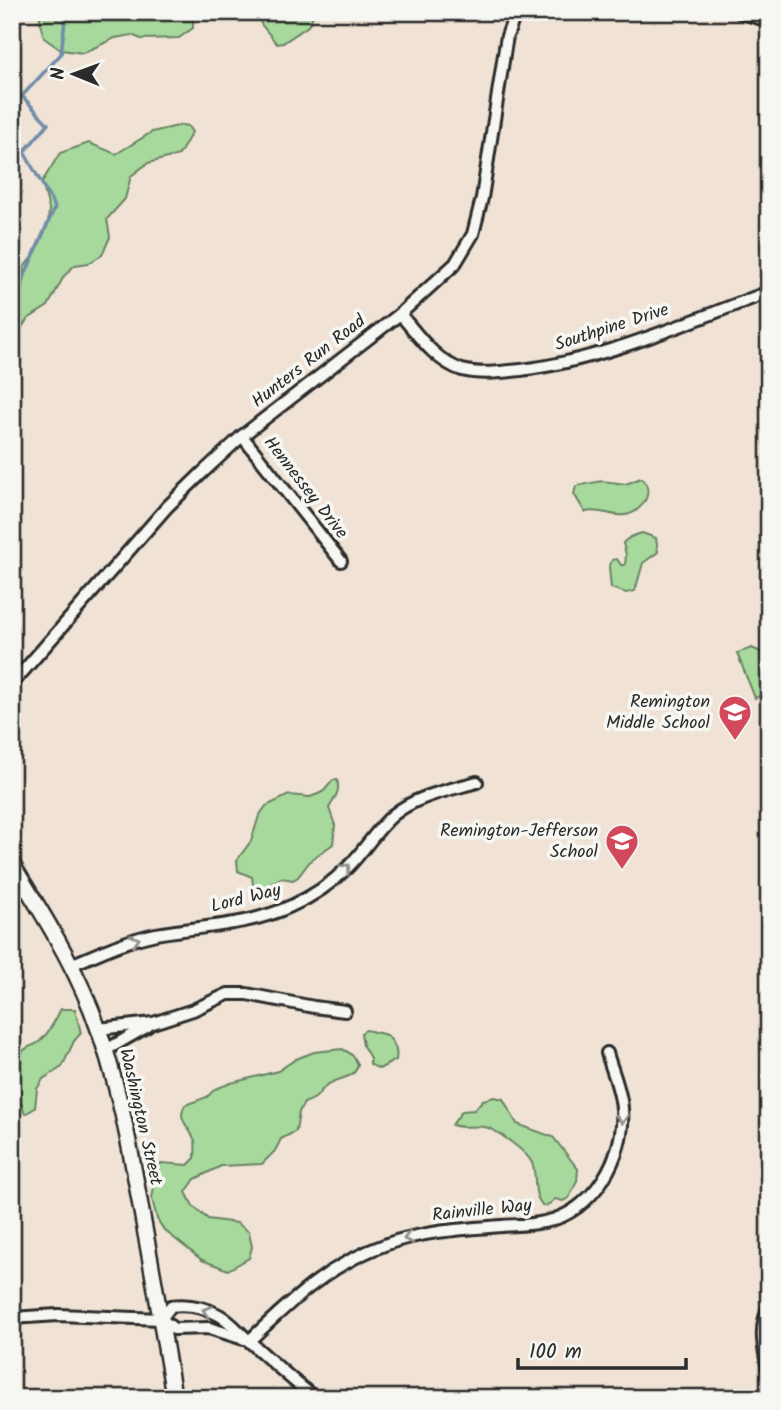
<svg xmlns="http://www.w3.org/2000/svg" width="781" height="1410" font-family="Kalam,sans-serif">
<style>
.green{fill:#a6d99b;stroke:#688263;stroke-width:2}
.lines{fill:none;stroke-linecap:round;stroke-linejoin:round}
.stream{stroke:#718da8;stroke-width:3.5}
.street-casing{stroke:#2b2b2b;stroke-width:16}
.secondary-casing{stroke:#2b2b2b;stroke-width:19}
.street{stroke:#f6f6f2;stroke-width:10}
.secondary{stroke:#f6f6f2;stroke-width:14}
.oneway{stroke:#90908e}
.labels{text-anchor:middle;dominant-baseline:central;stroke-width:7;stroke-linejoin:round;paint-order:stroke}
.street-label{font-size:18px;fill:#2b2b2b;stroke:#f6f6f2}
.poi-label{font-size:18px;fill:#2b2b2b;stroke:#f6f6f2;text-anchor:end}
</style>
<rect width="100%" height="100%" fill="#f0e3d5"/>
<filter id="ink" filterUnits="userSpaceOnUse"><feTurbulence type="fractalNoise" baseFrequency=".0143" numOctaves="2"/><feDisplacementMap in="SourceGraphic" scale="14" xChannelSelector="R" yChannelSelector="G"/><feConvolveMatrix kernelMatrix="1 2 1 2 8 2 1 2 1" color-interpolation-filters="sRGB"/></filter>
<g filter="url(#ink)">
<!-- green -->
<g class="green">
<path d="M39 12H193V28L179 38 141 39 132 35 115 38 83 53 61 50 44 38 41 27Z"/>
<path d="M257 12H315L308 26 283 43 277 44 261 24Z"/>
<path d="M182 125 188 126 192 132 179 155 148 163 131 176 125 199 107 219 110 237 102 255 89 263 75 265 64 276 48 306 28 319 16 335 12 336V307L22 291 24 267 36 252 48 224 49 209 42 182 60 153 89 143 116 154 152 132Z"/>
<path d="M641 478C656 491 642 513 625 515 609 517 601 508 585 512L574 494 576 486 602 481 626 484Z"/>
<path d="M642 533 656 538 658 552 643 563 635 591 626 593 611 588 609 567 612 560 617 559 621 565H625L626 555 623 543C628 537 634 535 642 533Z"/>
<path d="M752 648 769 656V693L755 698 737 653Z"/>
<path d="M333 780H337C341 791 334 799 329 808L335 825 333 844 311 860 298 877 293 880 281 878C275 881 260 893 255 888 252 886 253 881 252 877L238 871 237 860 251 841 259 816 266 806 289 795 310 797 318 794 324 791Z"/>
<path d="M61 1009H75L81 1033 74 1041 62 1067 43 1079 37 1089 35 1108 25 1114C18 1094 6 1068 24 1050 28 1046 34 1046 39 1042 49 1034 55 1020 61 1009Z"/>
<path d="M366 1030 387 1035C394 1043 398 1049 396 1060L379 1069 370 1064V1058L363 1046 361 1033Z"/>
<path d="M342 1049C351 1053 354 1056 358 1064 355 1081 337 1076 326 1086 315 1096 321 1097 304 1103L299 1112 296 1131 281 1139 275 1151 262 1164 221 1166 195 1179 186 1192 193 1206 208 1219 237 1223 249 1232 252 1247 249 1258 228 1270 202 1260 164 1230 157 1219 152 1199 156 1172 161 1163 188 1165 195 1158C195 1153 196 1146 195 1141 190 1127 176 1120 185 1105L207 1097 215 1089 231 1083 278 1071 296 1059 314 1052Z"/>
<path d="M494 1097 503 1099 517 1124 553 1137 578 1169 577 1181 569 1198 563 1201 555 1199 547 1206 542 1205C531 1191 538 1177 532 1163 527 1152 497 1130 485 1127 473 1125 463 1129 452 1125L462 1111 474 1110 483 1100Z"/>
</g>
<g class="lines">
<!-- stream -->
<path class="stream" d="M12 304 55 207 24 152 48 124 22 96 61 54 66 12"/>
<defs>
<g id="street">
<path d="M739 12 769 21"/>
<path d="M400 314C418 335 435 361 462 370 481 375 502 372 521 370 605 360 689 321 769 292"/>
<path d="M242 436 341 561"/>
<path d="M12 684 167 507 202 473 242 436 400 314 455 264 473 234 482 198 505 48 507 36 516 12"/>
<path d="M71 965C99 953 126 940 156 934 201 926 249 926 291 906 312 897 332 883 348 867 364 851 376 830 393 815 416 796 449 790 477 782"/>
<path d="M98 1029 153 1023 193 1010 228 994H247L314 1007 345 1011"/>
<path d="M106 1050 148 1026"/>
<path d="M769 1306C758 1331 764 1348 769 1374"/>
<path d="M12 1318 58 1315 161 1319"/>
<path d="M161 1319 171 1306C187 1304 204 1307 219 1315 230 1321 239 1332 248 1340 270 1360 292 1380 315 1398"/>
<path d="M161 1319 174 1329 209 1328 244 1339"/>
<path d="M249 1341C292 1300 329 1264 387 1244 424 1231 463 1229 502 1226 516 1225 531 1225 544 1222 593 1213 626 1156 622 1109 621 1090 612 1071 607 1053"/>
</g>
<path id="secondary" d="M12 864C41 911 70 957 91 1009 118 1078 130 1146 143 1220 154 1279 164 1338 174 1398"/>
</defs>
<!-- street casing -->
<use href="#street" class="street-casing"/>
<!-- secondary casing -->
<use href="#secondary" class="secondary-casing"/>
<!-- street -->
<use href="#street" class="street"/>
<!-- secondary -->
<use href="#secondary" class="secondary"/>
</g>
<!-- one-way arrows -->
<defs><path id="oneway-chevron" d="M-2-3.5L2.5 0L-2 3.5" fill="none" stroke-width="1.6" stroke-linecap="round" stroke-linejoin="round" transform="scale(1.75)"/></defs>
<g class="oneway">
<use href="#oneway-chevron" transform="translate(346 868) rotate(-45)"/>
<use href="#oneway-chevron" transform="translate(135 940) rotate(-16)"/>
<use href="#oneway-chevron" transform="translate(622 1119) rotate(91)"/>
<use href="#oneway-chevron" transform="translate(408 1238) rotate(166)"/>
<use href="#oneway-chevron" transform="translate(207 1311) rotate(-161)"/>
</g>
</g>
<!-- icons -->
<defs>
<symbol id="school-pin" viewBox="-11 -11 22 30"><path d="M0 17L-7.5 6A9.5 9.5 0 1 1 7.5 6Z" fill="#d1495b" stroke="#f6f6f2"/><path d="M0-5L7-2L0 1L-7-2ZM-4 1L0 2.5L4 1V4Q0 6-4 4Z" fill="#fff"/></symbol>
</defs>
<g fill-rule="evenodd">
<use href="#school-pin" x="716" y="693" width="38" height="52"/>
<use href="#school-pin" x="603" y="822" width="38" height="52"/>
</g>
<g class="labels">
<!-- street labels -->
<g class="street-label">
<text transform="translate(612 328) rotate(-18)">Southpine Drive</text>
<text transform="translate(309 362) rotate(-38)">Hunters Run Road</text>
<text transform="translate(305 488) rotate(52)">Hennessey Drive</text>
<text transform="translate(246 899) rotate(-14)">Lord Way</text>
<text transform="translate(140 1117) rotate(77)">Washington Street</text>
<text transform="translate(482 1211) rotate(-6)">Rainville Way</text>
</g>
<!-- poi labels -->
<g class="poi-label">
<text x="710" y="702">Remington<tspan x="710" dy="21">Middle School</tspan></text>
<text x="598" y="831">Remington-Jefferson<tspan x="598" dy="21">School</tspan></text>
</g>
</g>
<!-- margin -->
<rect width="781" height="1410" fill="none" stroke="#f6f6f2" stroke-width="42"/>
<rect x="21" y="21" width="739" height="1368" fill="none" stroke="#2b2b2b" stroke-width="2.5" filter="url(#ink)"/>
<!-- north arrow -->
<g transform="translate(74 74) rotate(271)" stroke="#f6f6f2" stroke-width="5" paint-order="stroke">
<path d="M0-5L12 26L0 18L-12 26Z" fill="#2b2b2b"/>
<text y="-10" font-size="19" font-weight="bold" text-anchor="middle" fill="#2b2b2b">N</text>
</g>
<!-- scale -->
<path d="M518 1358v10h168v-10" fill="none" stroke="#2b2b2b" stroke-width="3.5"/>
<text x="529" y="1358" font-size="21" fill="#2b2b2b" stroke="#f6f6f2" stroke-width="5" paint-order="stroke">100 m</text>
</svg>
